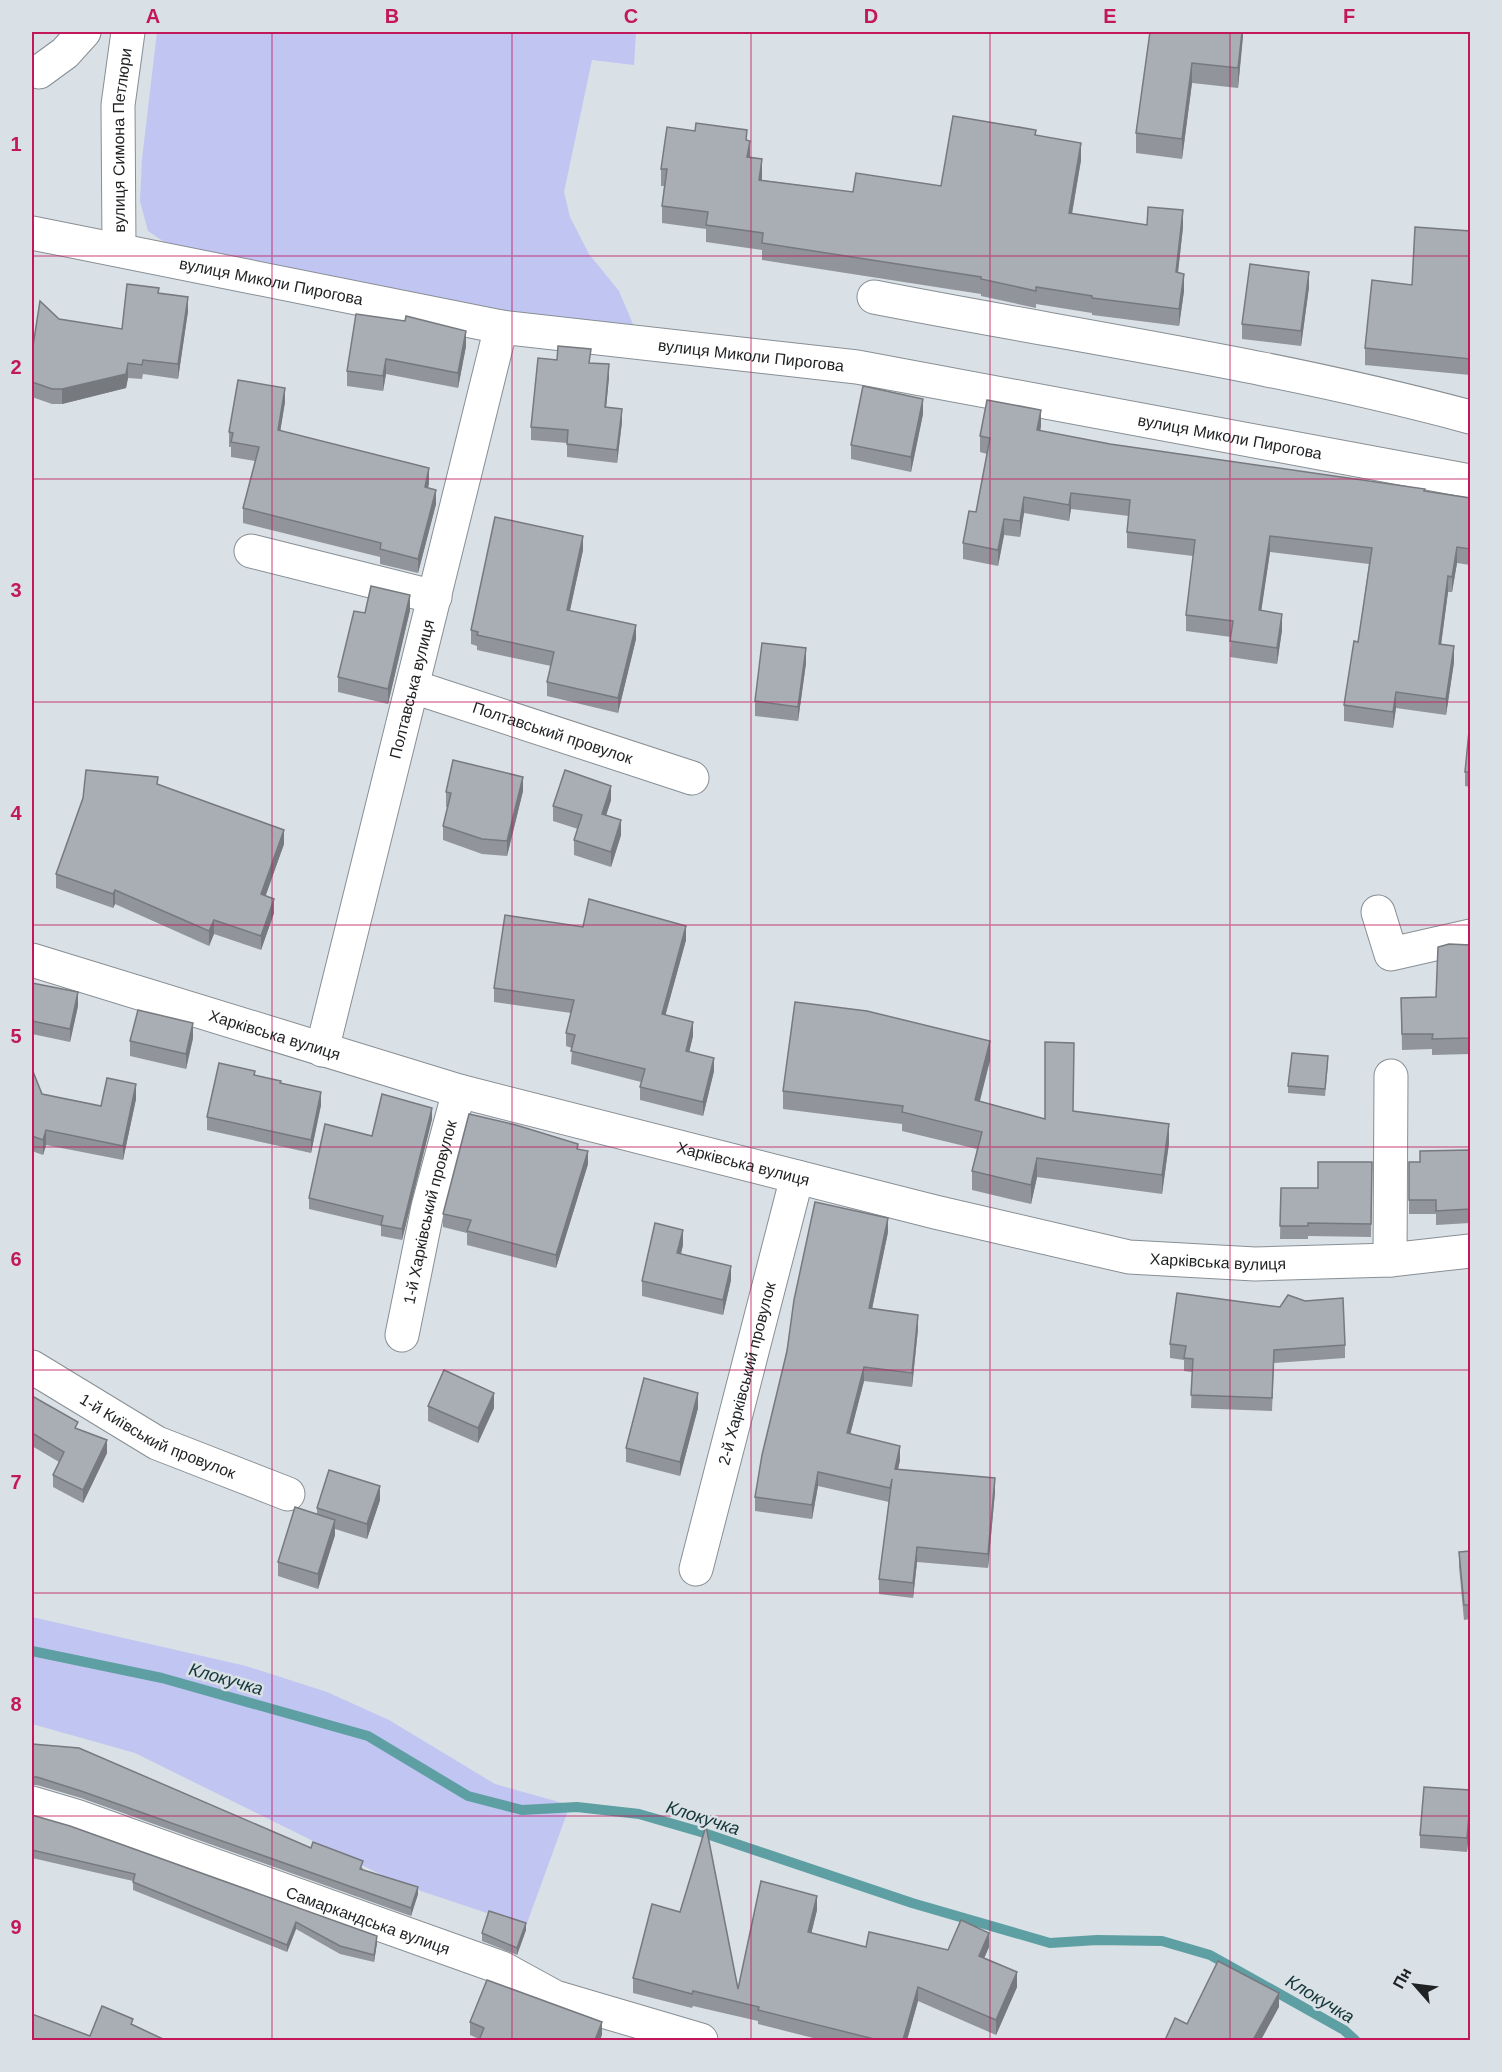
<svg xmlns="http://www.w3.org/2000/svg" width="1502" height="2072" font-family="Helvetica,sans-serif">
<style>
.green{fill:#c1c5f2}
.lines{fill:none;stroke-linecap:round;stroke-linejoin:round}
.stream{stroke:#5d9fa2;stroke-width:10}
.minor-casing{stroke:#888f94;stroke-width:35}
.minor{stroke:#fff;stroke-width:33}
.wall{fill:#91959b}
.shaded-wall{fill:#76797e}
.building{fill:#a9adb4;stroke:#76797e;stroke-width:1.5}
.grid{fill:none;stroke:#c2185b;stroke-width:1.5;stroke-opacity:0.55}
.labels{text-anchor:middle;dominant-baseline:central;stroke-width:5;stroke-linejoin:round;paint-order:stroke}
.street-label{font-size:16px;fill:#1f2123;stroke:#d9e0e6}
.water-label{font-size:18px;font-style:italic;fill:#143638;stroke:#d9e0e6}
.neatline{fill:none;stroke:#c2185b;stroke-width:2}
.grid-label{font-size:20px;text-anchor:middle;font-weight:bold;fill:#c2185b}
</style>
<rect width="100%" height="100%" fill="#d9e0e6"/>
<!-- green -->
<g class="green">
<path d="M157 32H636L634 65 592 60 564 192 570 217 589 254 619 291 635 329 484 314 176 250 148 231 140 201 142 159Z"/>
<path d="M32 1617 246 1666 327 1692 389 1720 495 1784 570 1805 526 1926 400 1884 135 1753 32 1724Z"/>
</g>
<g class="lines">
<!-- stream -->
<path class="stream" d="M32 1651 162 1678 368 1736 468 1796 522 1810 577 1807 639 1814 701 1832 912 1903 1050 1943 1097 1940 1162 1941 1210 1955 1344 2030 1355 2040"/>
<defs>
<g id="minor">
<path d="M39 72 65 53 84 32"/>
<path id="s1" d="M32 233 501 327 857 367 1470 481"/>
<path id="s2" d="M119 248 118 105 128 32"/>
<path d="M874 297C1073 336 1274 364 1470 417"/>
<path d="M251 551 435 597"/>
<path id="s3" d="M414 687 692 778"/>
<path d="M1378 912 1391 954 1470 936"/>
<path id="s4" d="M32 960 459 1091 935 1212 1129 1257 1255 1264 1390 1260 1470 1251"/>
<path id="s5" d="M322 1050 501 327"/>
<path d="M1390 1260 1391 1076"/>
<path id="s6" d="M402 1335 428 1207 459 1091"/>
<path id="s7" d="M32 1367 157 1443 288 1494"/>
<path id="s8" d="M696 1569 797 1177"/>
<path id="s9" d="M32 1803 76 1816 502 1968 555 1997 701 2040"/>
</g>
</defs>
<!-- minor casing -->
<use href="#minor" class="minor-casing"/>
<!-- minor -->
<use href="#minor" class="minor"/>
</g>
<!-- wall -->
<g class="wall">
<path d="M1150 32H1243L1238 88 1192 83 1182 159 1136 153V133Z"/>
<path d="M1257 32H1296L1295 34 1257 33Z"/>
<path d="M695 131 747 140 750 157 762 176V180L853 192 941 186 1036 135 1081 160 1072 214 1147 225 1183 227 1178 273 1184 291 1179 326 1092 315V313L1036 304V308L981 296V294L762 260V250L706 242V229L662 223V206L664 186H661V169Z"/>
<path d="M1470 231V375L1365 365V348L1412 285Z"/>
<path d="M1309 287 1301 346 1242 339V324Z"/>
<path d="M159 293 188 311 178 379 143 374 142 379 128 378 126 388 62 404H52L32 397V346H33L59 319 122 329Z"/>
<path d="M405 321 466 346 458 388 386 374 383 391 347 386V371Z"/>
<path d="M557 360 591 363 609 377 606 407 622 422 617 463 567 457V443L531 440V427Z"/>
<path d="M285 402 280 431 429 483 428 488 436 504 418 573 380 564V557L243 523V508L255 461 231 457V447H229V432Z"/>
<path d="M923 414 911 472 851 459V445Z"/>
<path d="M1041 426 1040 431 1110 444 1470 498V565L1457 563 1452 592H1448L1441 644 1454 662 1446 715 1396 708 1393 728 1344 721V705L1358 642 1369 564 1270 552 1261 610 1282 630 1277 664 1230 657 1231 637 1186 631V615L1193 556 1127 548V532L1129 516 1071 509 1069 521 1024 513 1020 537 1004 535 998 566 963 559V543L976 512 987 454 980 452V436Z"/>
<path d="M583 550 570 610 636 639 618 713 547 696V682L551 666 477 650V646L471 644V630Z"/>
<path d="M410 610 388 704 338 692V677L365 613Z"/>
<path d="M806 663 798 721 755 716V701Z"/>
<path d="M1470 721V787L1465 786V772Z"/>
<path d="M158 784 284 844 265 896 274 913 261 950 214 934 209 946 115 904 113 908 56 888V874Z"/>
<path d="M523 791 507 856 482 854 443 840V826L448 807H446V792Z"/>
<path d="M611 800 606 815 621 835 611 867 574 855V840L578 829 553 821V806Z"/>
<path d="M583 927 686 940 665 1015 693 1036 689 1052 714 1071 703 1116 640 1100V1087L641 1082 571 1064 572 1048 566 1046V1033L571 1013 494 1002V988Z"/>
<path d="M1470 945V1054L1432 1055V1049L1402 1050 1401 998 1436 997Z"/>
<path d="M32 983 78 1006 70 1042 32 1034Z"/>
<path d="M193 1038 186 1069 130 1056V1041Z"/>
<path d="M990 1060 980 1101 1045 1119 1073 1111 1169 1143 1162 1194 1037 1177 1031 1204 972 1190V1171L977 1149 902 1131V1124L783 1109V1091Z"/>
<path d="M1328 1064 1325 1096 1288 1093V1086Z"/>
<path d="M32 1070 42 1094 101 1106 136 1099 123 1160 46 1145 43 1155 32 1151Z"/>
<path d="M255 1075 321 1105 311 1153 207 1130V1117Z"/>
<path d="M432 1119 402 1240 381 1236V1226L309 1209V1198L372 1136Z"/>
<path d="M578 1149 588 1164 556 1268 467 1245V1233L443 1227V1214Z"/>
<path d="M1470 1150V1223L1436 1225V1214H1409V1162H1420Z"/>
<path d="M1372 1162 1371 1237 1308 1236V1239H1280L1281 1188H1318Z"/>
<path d="M888 1232 872 1309 918 1329 912 1387 864 1381 850 1434 900 1460 898 1469 995 1492 988 1568 917 1562 913 1598 879 1594V1579L889 1502 818 1486 812 1519 755 1511V1497Z"/>
<path d="M683 1245 681 1254 731 1280 723 1315 642 1296V1281Z"/>
<path d="M1170 1344 1345 1345V1358L1274 1363 1272 1411 1191 1408 1192 1372 1184 1371V1360L1170 1358Z"/>
<path d="M32 1396 78 1429 107 1453 83 1503 53 1487V1475L59 1462 32 1446Z"/>
<path d="M428 1406 494 1408 478 1443 428 1421Z"/>
<path d="M698 1408 680 1476 626 1462V1448Z"/>
<path d="M380 1500 367 1539 335 1529V1535L318 1589 278 1576V1562L317 1514V1508Z"/>
<path d="M1470 1551V1619L1464 1620 1459 1567V1552Z"/>
<path d="M32 1744 363 1868 362 1870 418 1894 411 1916 81 1798 37 1785H32Z"/>
<path d="M1470 1790V1830H1469L1467 1852 1420 1848V1835Z"/>
<path d="M32 1815 377 1943 374 1962 340 1954 296 1929 287 1952 133 1890V1881L32 1858Z"/>
<path d="M817 1910 811 1933 866 1947 948 1950 989 1947 984 1958 1017 1987 996 2035 918 2001 907 2040H821L758 2024V2021L693 2006 692 2008 633 1993V1978L738 1989Z"/>
<path d="M526 1930 517 1955 482 1941V1933Z"/>
<path d="M470 2022 602 2035 479 2039 470 2035Z"/>
</g>
<!-- shaded-wall -->
<g class="shaded-wall">
<path d="M1242 32H1243V37L1238 88V68Z"/>
<path d="M1192 63V83L1182 159V139Z"/>
<path d="M750 141V158L747 157Z"/>
<path d="M1081 143V160L1069 230V213Z"/>
<path d="M762 159V176L759 197V180Z"/>
<path d="M1183 210V227L1176 289V272Z"/>
<path d="M1309 272V287L1301 346V331Z"/>
<path d="M1184 274V291L1179 326V309Z"/>
<path d="M188 297V311L178 379V364Z"/>
<path d="M466 331V346L458 388V373Z"/>
<path d="M386 359V374L383 391V376Z"/>
<path d="M128 363V378L126 388 62 404V389Z"/>
<path d="M609 364V377L605 420V407Z"/>
<path d="M285 388V402L278 445V430Z"/>
<path d="M923 399V414L911 472V457Z"/>
<path d="M622 409V422L617 463V450Z"/>
<path d="M1041 410V426L1037 446V430Z"/>
<path d="M429 468V483L425 501V487Z"/>
<path d="M436 490V504L418 573V559Z"/>
<path d="M1071 493V509L1069 521V505Z"/>
<path d="M1024 497V513L1020 537V521Z"/>
<path d="M1004 519V535L998 566V550Z"/>
<path d="M583 536V550L567 624V610Z"/>
<path d="M1270 536V552L1259 626V610Z"/>
<path d="M1457 547V563L1452 592V577Z"/>
<path d="M1448 576V592L1439 660V644Z"/>
<path d="M410 595V610L388 704V689Z"/>
<path d="M1282 614V630L1277 664V648Z"/>
<path d="M636 625V639L618 713V698Z"/>
<path d="M1454 646V662L1446 715V699Z"/>
<path d="M806 648V663L798 721V707Z"/>
<path d="M1396 692V708L1393 728V712Z"/>
<path d="M523 777V791L507 856V841Z"/>
<path d="M611 786V800L602 829V814Z"/>
<path d="M621 820V835L611 867V852Z"/>
<path d="M284 830V844L261 909V894Z"/>
<path d="M115 890V904L113 908V894Z"/>
<path d="M274 899V913L261 950V936Z"/>
<path d="M214 920V934L209 946V931Z"/>
<path d="M686 926V940L662 1028V1014Z"/>
<path d="M78 992V1006L70 1042V1029Z"/>
<path d="M693 1022V1036L686 1065V1051Z"/>
<path d="M193 1023V1038L186 1069V1054Z"/>
<path d="M990 1041V1060L975 1119V1100Z"/>
<path d="M714 1058V1071L703 1116V1102Z"/>
<path d="M136 1084V1099L123 1160V1146Z"/>
<path d="M321 1092V1105L311 1153V1140Z"/>
<path d="M432 1108V1119L402 1240V1229Z"/>
<path d="M1169 1124V1143L1162 1194V1175Z"/>
<path d="M46 1130V1145L43 1155V1140Z"/>
<path d="M588 1151V1164L556 1268V1255Z"/>
<path d="M1037 1158V1177L1031 1204V1185Z"/>
<path d="M888 1218V1232L869 1323V1308Z"/>
<path d="M683 1230V1245L677 1268V1253Z"/>
<path d="M731 1266V1280L723 1315V1300Z"/>
<path d="M918 1315V1329L912 1387V1373Z"/>
<path d="M864 1367V1381L847 1447V1433Z"/>
<path d="M494 1393V1408L478 1443V1428Z"/>
<path d="M698 1393V1408L680 1476V1462Z"/>
<path d="M107 1440V1453L83 1503V1490Z"/>
<path d="M900 1446V1460L895 1483V1469Z"/>
<path d="M818 1472V1486L812 1519V1505Z"/>
<path d="M995 1478V1492L988 1568V1554Z"/>
<path d="M380 1486V1500L367 1539V1524Z"/>
<path d="M335 1520V1535L318 1589V1574Z"/>
<path d="M917 1547V1562L913 1598V1583Z"/>
<path d="M1469 1816V1830L1467 1852V1838Z"/>
<path d="M418 1887V1894L411 1916V1908Z"/>
<path d="M817 1896V1910L808 1947V1932Z"/>
<path d="M296 1922V1929L287 1952V1945Z"/>
<path d="M526 1923V1930L517 1955V1948Z"/>
<path d="M989 1933V1947L979 1970V1956Z"/>
<path d="M377 1936V1943L374 1962V1955Z"/>
<path d="M1017 1972V1987L996 2035V2020Z"/>
<path d="M918 1987V2001L907 2040H903Z"/>
<path d="M1279 1993V2007L1261 2040H1253Z"/>
<path d="M602 2022V2035L600 2040H595Z"/>
</g>
<!-- building -->
<g class="building">
<path d="M1150 32H1242L1238 68 1192 63 1182 139 1136 133Z"/>
<path d="M953 116 1036 130 1035 135 1081 143 1069 213 1147 225 1148 207 1183 210 1176 272 1184 274 1179 309 1092 298V296L1036 287V291L981 279V277L762 243 763 233 706 225 708 212 662 206 667 169H661L667 127 695 131 696 123 747 130 746 140 750 141 747 157 762 159 759 180 853 192 856 173 941 186Z"/>
<path d="M1415 227 1470 231V359L1365 348 1372 280 1412 285Z"/>
<path d="M1250 264 1309 272 1301 331 1242 324Z"/>
<path d="M127 284 159 288 158 293 188 297 178 364 143 360 142 365 128 363 126 374 62 389H52L32 382V346H33L40 301 59 319 122 329Z"/>
<path d="M356 314 405 321 406 316 466 331 458 373 386 359 383 376 347 371Z"/>
<path d="M558 346 591 349 589 363 609 364 605 407 622 409 617 450 567 444 568 430 531 427 538 358 557 360Z"/>
<path d="M238 380 285 388 278 430 429 468 425 487 436 490 418 559 380 549 381 543 243 508 259 447 231 442 233 433 229 432Z"/>
<path d="M863 386 923 399 911 457 851 445Z"/>
<path d="M987 400 1041 410 1037 430 1110 444 1425 489 1424 491 1470 498V549L1457 547 1452 577 1448 576 1439 644 1454 646 1446 699 1396 692 1393 712 1344 705 1354 641 1358 642 1372 548 1270 536 1259 610 1282 614 1277 648 1230 641 1233 621 1186 615 1195 540 1127 532 1130 500 1071 493 1069 505 1024 497 1020 521 1004 519 998 550 963 543 969 511 976 512 990 438 980 436Z"/>
<path d="M495 517 583 536 567 610 636 625 618 698 547 682 554 652 477 635 478 632 471 630Z"/>
<path d="M371 586 410 595 388 689 338 677 354 611 365 613Z"/>
<path d="M762 643 806 648 798 707 755 701Z"/>
<path d="M1470 721V772H1465Z"/>
<path d="M453 760 523 777 507 841 482 839 443 826 451 793 446 792Z"/>
<path d="M86 770 158 777 157 784 284 830 261 894 274 899 261 936 214 920 209 931 115 890 113 894 56 874 83 798Z"/>
<path d="M565 770 611 786 602 814 621 820 611 852 574 840 582 815 553 806Z"/>
<path d="M589 899 686 926 662 1014 693 1022 686 1051 714 1058 703 1102 640 1087 645 1069 571 1051 575 1035 566 1033 574 1000 494 988 505 915 583 927Z"/>
<path d="M1449 944 1470 945V1038L1432 1039 1433 1034H1402L1401 998 1436 997 1438 947Z"/>
<path d="M32 983 78 992 70 1029 32 1021Z"/>
<path d="M795 1002 867 1011 990 1041 975 1100 1045 1119V1042L1074 1043 1073 1111 1169 1124 1162 1175 1037 1158 1031 1185 972 1171 982 1132 902 1112 903 1106 783 1091Z"/>
<path d="M138 1010 193 1023 186 1054 130 1041Z"/>
<path d="M1292 1053 1328 1056 1325 1089 1288 1086Z"/>
<path d="M219 1063 255 1071 254 1075 281 1081 280 1083 321 1092 311 1140 207 1117Z"/>
<path d="M32 1069 42 1094 101 1106 107 1078 136 1084 123 1146 46 1130 43 1140 32 1136Z"/>
<path d="M382 1094 432 1108 402 1229 381 1225 383 1216 309 1198 325 1124 372 1136Z"/>
<path d="M469 1114 516 1125 578 1144 577 1149 588 1151 556 1255 467 1231 471 1220 443 1214Z"/>
<path d="M1470 1150V1209L1436 1211V1200H1409V1162H1420V1151Z"/>
<path d="M1318 1162H1372L1371 1224 1308 1223V1226H1280L1281 1188H1318Z"/>
<path d="M815 1202 888 1218 869 1308 918 1315 912 1373 864 1367 847 1433 900 1446 895 1469 995 1478 988 1554 917 1547 913 1583 879 1579 892 1479 890 1488 818 1472 812 1505 755 1497 762 1455 787 1351 794 1300Z"/>
<path d="M655 1223 683 1230 677 1253 731 1266 723 1300 642 1281Z"/>
<path d="M1177 1293 1280 1307 1288 1295 1305 1301 1343 1298 1345 1345 1274 1350 1272 1398 1191 1395 1193 1359 1184 1358 1186 1346 1170 1344Z"/>
<path d="M444 1370 494 1393 478 1428 428 1406Z"/>
<path d="M644 1378 698 1393 680 1462 626 1448Z"/>
<path d="M32 1396 78 1422 75 1428 107 1440 83 1490 53 1475 64 1452 32 1433Z"/>
<path d="M329 1470 380 1486 367 1524 317 1508Z"/>
<path d="M295 1507 335 1520 318 1574 278 1562Z"/>
<path d="M1470 1551V1605H1464L1459 1552Z"/>
<path d="M32 1744 79 1748 311 1848 313 1842 363 1861 360 1869 418 1887 411 1908 81 1791 37 1777H32Z"/>
<path d="M1424 1787 1470 1790V1816H1469L1467 1838 1420 1835Z"/>
<path d="M32 1815 70 1826 377 1936 374 1955 340 1946 296 1922 287 1945 133 1882 135 1874 32 1850Z"/>
<path d="M706 1826 738 1989 761 1881 817 1896 808 1932 866 1947 869 1932 948 1950 961 1920 989 1933 979 1956 1017 1972 996 2020 918 1987 903 2040H878L758 2010 759 2007 693 1991 692 1994 633 1978 652 1904 680 1912Z"/>
<path d="M489 1911 526 1923 517 1948 482 1933Z"/>
<path d="M1218 1961 1279 1993 1253 2040H1165L1175 2018 1187 2024Z"/>
<path d="M487 1980 602 2022 595 2040H479L484 2028 470 2022Z"/>
<path d="M102 2006 133 2019 131 2024 165 2040H32V2014L90 2036Z"/>
</g>
<!-- grid -->
<path class="grid" d="M272 32V2040M512 32V2040M751 32V2040M990 32V2040M1230 32V2040M32 256H1470M32 479H1470M32 702H1470M32 925H1470M32 1147H1470M32 1370H1470M32 1593H1470M32 1816H1470"/>
<g class="labels">
<!-- street labels -->
<g class="street-label">
<text stroke="none"><textPath href="#s2" startOffset="108">вулиця Симона Петлюри</textPath></text>
<text stroke="none"><textPath href="#s1" startOffset="244">вулиця Миколи Пирогова</textPath></text>
<text stroke="none"><textPath href="#s1" startOffset="730">вулиця Миколи Пирогова</textPath></text>
<text stroke="none"><textPath href="#s1" startOffset="1216">вулиця Миколи Пирогова</textPath></text>
<text stroke="none"><textPath href="#s5" startOffset="372">Полтавська вулиця</textPath></text>
<text stroke="none"><textPath href="#s3" startOffset="146">Полтавський провулок</textPath></text>
<text stroke="none"><textPath href="#s4" startOffset="254">Харківська вулиця</textPath></text>
<text stroke="none"><textPath href="#s4" startOffset="740">Харківська вулиця</textPath></text>
<text stroke="none"><textPath href="#s6" startOffset="126">1-й Харківський провулок</textPath></text>
<text stroke="none"><textPath href="#s4" startOffset="1226">Харківська вулиця</textPath></text>
<text stroke="none"><textPath href="#s8" startOffset="202">2-й Харківський провулок</textPath></text>
<text stroke="none"><textPath href="#s7" startOffset="144">1-й Київський провулок</textPath></text>
<text stroke="none"><textPath href="#s9" startOffset="356">Самаркандська вулиця</textPath></text>
</g>
<!-- water labels -->
<g class="water-label">
<text transform="translate(226 1679) rotate(16)">Клокучка</text>
<text transform="translate(703 1818) rotate(18)">Клокучка</text>
<text transform="translate(1320 1999) rotate(31)">Клокучка</text>
</g>
</g>
<!-- border -->
<rect width="1502" height="2072" fill="none" stroke="#d9e0e6" stroke-width="66"/>
<!-- north arrow -->
<g transform="translate(1415 1985) rotate(298)" stroke="#d9e0e6" stroke-width="4.5" paint-order="stroke">
<path d="M0-4.5L10 22L0 15L-10 22Z" fill="#1f2123"/>
<text y="-9" font-size="16" font-weight="bold" text-anchor="middle" fill="#1f2123">Пн</text>
</g>
<rect x="33" y="33" width="1436" height="2006" class="neatline"/>
<g class="grid-label">
<text x="153" y="23">A</text>
<text x="392" y="23">B</text>
<text x="631" y="23">C</text>
<text x="871" y="23">D</text>
<text x="1110" y="23">E</text>
<text x="1349" y="23">F</text>
<text x="16" y="151">1</text>
<text x="16" y="374">2</text>
<text x="16" y="597">3</text>
<text x="16" y="820">4</text>
<text x="16" y="1043">5</text>
<text x="16" y="1266">6</text>
<text x="16" y="1489">7</text>
<text x="16" y="1711">8</text>
<text x="16" y="1934">9</text>
</g>
</svg>
